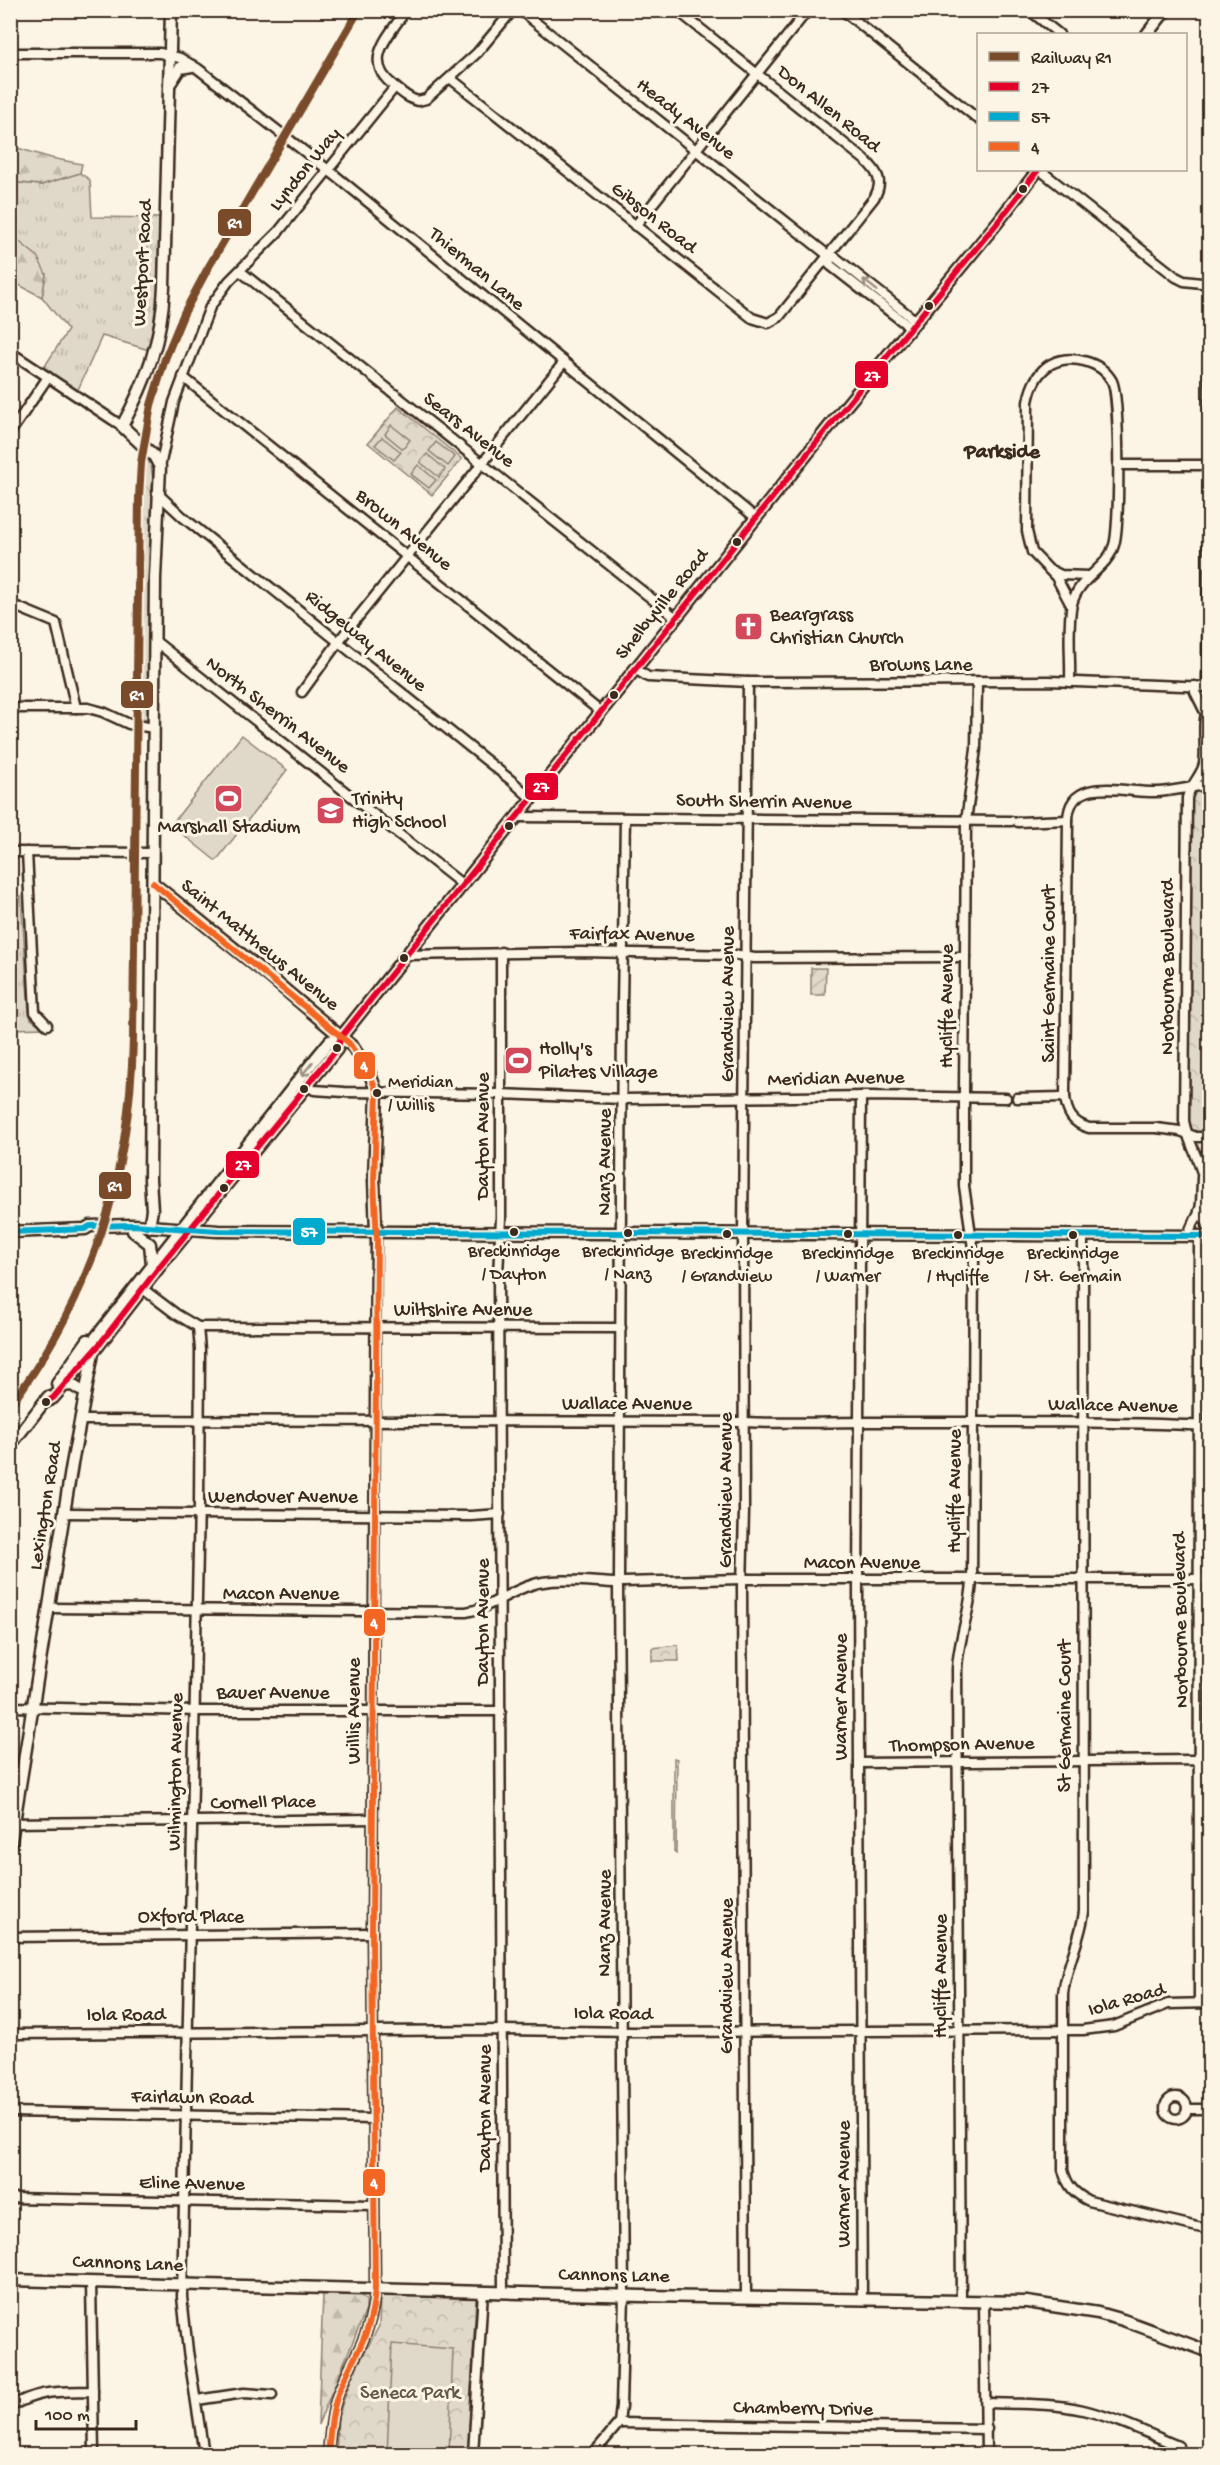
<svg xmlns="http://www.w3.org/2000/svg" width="1220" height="2465" font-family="'Gochi Hand',sans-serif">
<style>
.grass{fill:url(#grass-tufts);stroke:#8e8173;stroke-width:1.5}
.forest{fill:url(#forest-firs);stroke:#8e8173;stroke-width:1.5}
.park{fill:url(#park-crowns);stroke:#8e8173;stroke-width:1.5}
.garden{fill:url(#garden-furrows);stroke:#8e8173;stroke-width:1.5}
.pitch{fill:#e0d8c8;stroke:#8e8173;stroke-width:1.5}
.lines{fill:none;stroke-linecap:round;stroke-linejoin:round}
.minor-casing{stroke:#3b2a1e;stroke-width:13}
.major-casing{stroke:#3b2a1e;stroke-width:15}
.minor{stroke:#fcf5e5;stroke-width:8}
.major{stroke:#fcf5e5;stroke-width:10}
.bus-1-casing{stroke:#fcf5e5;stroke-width:10}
.bus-2-casing{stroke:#fcf5e5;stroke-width:10}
.bus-3-casing{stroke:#fcf5e5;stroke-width:10}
.bus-1{stroke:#e4002b;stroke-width:6}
.bus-2{stroke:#00a9ce;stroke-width:6}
.bus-3{stroke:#f26522;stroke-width:6}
.rail-1-casing{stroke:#fcf5e5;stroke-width:12}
.rail-1{stroke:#7a4b2a;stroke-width:8}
.oneway{stroke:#9c9082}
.bus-dot{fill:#3b2a1e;stroke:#fcf5e5;stroke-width:2}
.labels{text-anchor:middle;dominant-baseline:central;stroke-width:6;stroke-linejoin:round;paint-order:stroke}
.bus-label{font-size:18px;fill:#3b2a1e;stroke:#fcf5e5}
.street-label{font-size:20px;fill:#3b2a1e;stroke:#fcf5e5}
.poi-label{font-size:20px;fill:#3b2a1e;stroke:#fcf5e5;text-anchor:start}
.park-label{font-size:20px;fill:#645648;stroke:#fcf5e5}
.neighbourhood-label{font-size:21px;font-weight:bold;fill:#3b2a1e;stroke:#fcf5e5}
.line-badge{stroke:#fcf5e5;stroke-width:2}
.badge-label{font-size:16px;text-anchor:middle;font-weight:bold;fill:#fff}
</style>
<defs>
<pattern id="grass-tufts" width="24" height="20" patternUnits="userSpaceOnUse" patternTransform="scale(1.5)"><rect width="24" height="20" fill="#e0d8c8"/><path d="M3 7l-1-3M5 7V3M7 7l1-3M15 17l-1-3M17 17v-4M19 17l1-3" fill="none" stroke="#c1baab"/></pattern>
<pattern id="forest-firs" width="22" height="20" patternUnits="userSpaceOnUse" patternTransform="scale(1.5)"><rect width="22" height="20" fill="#e0d8c8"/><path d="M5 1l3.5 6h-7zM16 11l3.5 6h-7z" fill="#c1baab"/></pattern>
<pattern id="park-crowns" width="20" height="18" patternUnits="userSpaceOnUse" patternTransform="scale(1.5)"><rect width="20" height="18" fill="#e0d8c8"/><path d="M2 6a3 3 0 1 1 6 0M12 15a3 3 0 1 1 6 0" fill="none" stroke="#c1baab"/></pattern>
<pattern id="garden-furrows" width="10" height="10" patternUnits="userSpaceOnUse" patternTransform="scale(1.5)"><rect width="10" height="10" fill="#e0d8c8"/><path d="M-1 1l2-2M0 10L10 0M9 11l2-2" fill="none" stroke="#c1baab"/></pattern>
</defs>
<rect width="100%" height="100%" fill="#fcf5e5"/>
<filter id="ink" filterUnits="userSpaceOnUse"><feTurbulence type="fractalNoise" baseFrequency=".0167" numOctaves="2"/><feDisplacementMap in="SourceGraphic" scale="12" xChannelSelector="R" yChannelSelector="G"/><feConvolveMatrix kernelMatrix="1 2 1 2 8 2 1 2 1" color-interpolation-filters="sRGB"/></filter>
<g filter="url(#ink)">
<!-- grass -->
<g class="grass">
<path d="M80 173 90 180 92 217 159 218C158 261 163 308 149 350L102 336 77 392 43 369 68 330 42 297 46 274 11 235 10 182 41 185Z"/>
<path d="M146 456 151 465 153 479 149 716 147 719 140 718C140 631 134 541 146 456Z"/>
<path d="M21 896 29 1012 31 1019 44 1028 11 1029V897Z"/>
<path d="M674 1758 677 1759 676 1853 674 1851Z"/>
</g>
<!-- forest -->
<g class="forest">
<path d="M11 146 51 158 82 164 80 173 41 185 11 182Z"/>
<path d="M11 235 37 256 46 274 42 297 19 285 16 273 11 267Z"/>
<path d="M323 2293H358L366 2300V2310L318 2425Z"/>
</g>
<!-- park -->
<g class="park">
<path d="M398 407 462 459 432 495 368 443Z"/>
<path d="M1197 789H1210V1133L1205 1135 1192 1133 1187 1122 1190 805 1192 795Z"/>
<path d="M678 1645 679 1661H652V1648Z"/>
<path d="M380 2294 476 2297 468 2454H336L338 2416 353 2374 379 2326Z"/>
</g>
<!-- garden -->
<path class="garden" d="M811 968H826L825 995H811Z"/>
<!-- pitch -->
<g class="pitch">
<path d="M391 425 410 440 403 449 385 434Z"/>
<path d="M382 437 401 452 394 460 375 445Z"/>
<path d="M436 442 455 457 448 466 429 451Z"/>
<path d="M427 454 445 469 439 477 420 462Z"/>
<path d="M418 465 436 480 429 488 411 474Z"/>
<path d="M242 735 287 770 216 861 171 825Z"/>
<path d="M392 2344 453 2349 449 2454H387Z"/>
</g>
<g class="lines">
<defs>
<g id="minor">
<path d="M406 10C389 36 361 61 394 86 401 92 409 99 418 101L426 99 477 53 513 10"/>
<path d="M520 10 829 256"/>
<path d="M842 10 978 119"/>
<path d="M1029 10 1059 34"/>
<path d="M10 53H160L180 58 197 68 336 176 756 518"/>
<path d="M450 78 752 318 768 323 779 317 874 198C884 182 878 172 865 160L677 10"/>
<path d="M1040 170 1176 277 1184 281 1210 284"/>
<path d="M635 226 808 10"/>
<path d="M240 271 676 618"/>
<path d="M911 328 830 265 829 256 835 257 916 321"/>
<path d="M10 352 122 426"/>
<path d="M183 377 601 712"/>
<path d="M10 433 48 377"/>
<path d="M1118 465H1210"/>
<path d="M160 467 174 402 210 307 229 281 279 231 395 87"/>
<path d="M157 493 184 518 512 781 532 799"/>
<path d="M1053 571 1061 575 1088 576"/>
<path d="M10 604 56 623 76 708"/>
<path d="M155 641 463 885"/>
<path d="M635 669 648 677 748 682 1049 681 1210 687"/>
<path d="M1070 682C1071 659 1067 625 1072 604 1079 576 1107 570 1114 545 1120 526 1120 397 1112 381 1101 361 1071 354 1051 364 1037 372 1031 386 1028 402L1027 531 1032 552 1056 577 1071 605"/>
<path d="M1195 686V692L1205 712"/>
<path d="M1207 687 1210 231"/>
<path d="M302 692 342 637 564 362"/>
<path d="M10 708H88L103 712 129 724 154 728"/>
<path d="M1210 785C1192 786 1175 791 1158 792 1128 794 1069 773 1068 820L1065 1097C1067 1113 1072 1123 1089 1128H1156L1180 1131 1196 1137H1210"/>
<path d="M517 817 1011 821"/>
<path d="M1018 822 1068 820"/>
<path d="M10 852 153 853"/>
<path d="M27 852 35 1012 47 1025"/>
<path d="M501 952V1218L498 1274 503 2292"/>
<path d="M406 955 580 952 738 955 754 958 965 957"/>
<path d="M307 1085 314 1090 344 1092 500 1094 622 1099 868 1096 1006 1098"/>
<path d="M861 1096 858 1588 862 2299"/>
<path d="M1017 1098 1065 1097"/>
<path d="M1201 1170C1196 1153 1187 1138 1184 1121L1187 798C1190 785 1202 775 1204 764 1207 743 1200 721 1210 702"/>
<path d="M1199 1211 1207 1223 1210 1234"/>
<path d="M1083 1235 1084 1911C1081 1940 1066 1965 1063 1994V2170C1067 2186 1075 2194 1089 2201L1210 2230"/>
<path d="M1189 1236C1189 1226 1197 1220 1200 1210 1204 1187 1198 1167 1210 1145"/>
<path d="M1199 1236C1197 1492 1200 1747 1199 2003"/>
<path d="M143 1289 176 1314 198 1327 200 1350 199 1503 182 2297 188 2351 204 2454"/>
<path d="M198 1327 621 1328"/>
<path d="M80 1420 744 1422C787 1424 829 1422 871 1422 984 1422 1097 1421 1210 1426"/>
<path d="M65 1513 471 1516 500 1514"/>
<path d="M619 1578 622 1005 625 818"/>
<path d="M623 1582 742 1579H1210"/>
<path d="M49 1608 466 1612C491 1608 508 1592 531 1585 553 1577 590 1582 615 1583"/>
<path d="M10 1707 201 1711H501"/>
<path d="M859 1763 1193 1760 1210 1762"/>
<path d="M10 1823 373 1819"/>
<path d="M10 1937 372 1933"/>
<path d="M10 2034 502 2030 633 2032 1083 2030 1114 2026 1168 2004 1210 2003"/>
<circle cx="1176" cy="2108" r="11"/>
<path d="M1187 2109H1210"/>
<path d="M10 2112 373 2119"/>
<path d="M10 2198 373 2205"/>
<path d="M91 2282 94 2454"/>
<path d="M746 2297 742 1587 744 1511 743 1233 748 682"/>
<path d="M961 2300 957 1670C958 1639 971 1611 972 1580L974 1255 964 1186V1096L966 821 976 749 977 683"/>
<path d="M984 2301 986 2454"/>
<path d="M197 2400 244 2393 272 2395"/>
<path d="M987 2403C1019 2404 1052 2403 1083 2410 1116 2418 1147 2433 1178 2446"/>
<path d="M10 2407C40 2389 60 2392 93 2391"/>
<path d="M619 2423 987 2429"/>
<path d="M328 2454C330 2434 331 2414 338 2394 354 2353 372 2337 375 2288L372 1933 376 1231"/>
<path d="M473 2454 483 2291"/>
<path d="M593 2454 619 2423 621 2406 624 2295 618 1587"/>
</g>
<g id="major">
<path d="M1147 34 1166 10"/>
<path d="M171 82 180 68 192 66"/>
<path d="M153 883 271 978 353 1047 370 1074 377 1093 374 1180 376 1231"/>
<path d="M149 1227 152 1210 150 1179 155 578 160 467 154 456 122 426C147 380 162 339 164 287L171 10"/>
<path d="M133 1231 150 1244 152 1264"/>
<path d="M10 1232 85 1229 90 1226 133 1225 218 1231 1210 1236"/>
<path d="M87 1352 93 1341 316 1058 330 1041 341 1037"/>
<path d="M57 1384 88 1340"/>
<path d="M62 1386 72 1385 80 1390"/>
<path d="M46 1402 53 1398 99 1345 160 1266 337 1049 341 1037 380 988 836 418 997 223 1038 170"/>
<path d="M10 1446 48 1397"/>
<path d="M10 1847 72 1464 93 1353"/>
<path d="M10 2280 642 2296 1027 2302 1098 2313 1123 2320 1210 2352"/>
</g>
</defs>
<!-- minor casing -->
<use href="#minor" class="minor-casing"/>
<!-- major casing -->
<use href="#major" class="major-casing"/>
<!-- minor -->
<use href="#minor" class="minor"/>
<!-- major -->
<use href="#major" class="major"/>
<defs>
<path id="bus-1" d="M46 1402 53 1398 99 1345 160 1266 337 1049 341 1037 380 988 836 418 997 223 1038 170"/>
<path id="bus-2" d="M10 1232 85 1229 90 1226 133 1225 218 1231 1210 1236"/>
<path id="bus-3" d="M153 883 349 1043 370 1074 377 1093 374 1180 377 1241 372 1933 375 2288C372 2337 354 2353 338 2394 331 2414 330 2434 328 2454"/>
</defs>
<!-- bus-1 casing -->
<use href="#bus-1" class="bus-1-casing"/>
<!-- bus-2 casing -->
<use href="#bus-2" class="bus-2-casing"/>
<!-- bus-3 casing -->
<use href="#bus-3" class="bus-3-casing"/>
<!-- bus-1 -->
<use href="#bus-1" class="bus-1"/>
<!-- bus-2 -->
<use href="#bus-2" class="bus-2"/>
<!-- bus-3 -->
<use href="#bus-3" class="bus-3"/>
<defs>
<path id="rail-1" d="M10 1406C93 1294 130 1177 133 1039L139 497 141 463 151 405 165 359 184 313 208 268 359 10"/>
</defs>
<!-- rail-1 casing -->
<use href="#rail-1" class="rail-1-casing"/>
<!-- rail-1 -->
<use href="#rail-1" class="rail-1"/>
</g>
<!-- one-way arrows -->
<defs><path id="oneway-shaft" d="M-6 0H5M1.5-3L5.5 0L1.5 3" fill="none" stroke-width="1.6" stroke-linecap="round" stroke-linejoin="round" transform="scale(1.5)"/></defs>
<g class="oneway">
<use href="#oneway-shaft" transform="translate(870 285) rotate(-142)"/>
<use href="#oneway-shaft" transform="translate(307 1069) rotate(129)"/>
</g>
</g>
<!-- icons -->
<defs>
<symbol id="church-square" viewBox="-11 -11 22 22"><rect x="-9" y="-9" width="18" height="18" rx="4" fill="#d1495b" stroke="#fcf5e5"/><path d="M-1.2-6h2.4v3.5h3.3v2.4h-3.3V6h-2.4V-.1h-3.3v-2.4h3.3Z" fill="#fff"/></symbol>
<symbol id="stadium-square" viewBox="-11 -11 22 22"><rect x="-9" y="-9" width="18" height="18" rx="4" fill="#d1495b" stroke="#fcf5e5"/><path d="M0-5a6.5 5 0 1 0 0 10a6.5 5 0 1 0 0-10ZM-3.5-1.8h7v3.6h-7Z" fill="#fff"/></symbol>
<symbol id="school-square" viewBox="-11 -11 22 22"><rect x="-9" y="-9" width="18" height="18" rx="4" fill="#d1495b" stroke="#fcf5e5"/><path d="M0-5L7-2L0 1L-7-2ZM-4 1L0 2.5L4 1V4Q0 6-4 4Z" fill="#fff"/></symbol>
</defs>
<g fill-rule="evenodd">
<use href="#church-square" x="732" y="610" width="33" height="33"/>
<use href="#stadium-square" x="212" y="782" width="33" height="33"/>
<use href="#school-square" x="314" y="794" width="33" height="33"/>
<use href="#stadium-square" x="502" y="1044" width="33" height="33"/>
</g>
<!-- markers -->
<g class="bus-dot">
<circle cx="1023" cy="189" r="5"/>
<circle cx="929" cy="306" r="5"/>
<circle cx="737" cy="542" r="5"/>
<circle cx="614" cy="695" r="5"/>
<circle cx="509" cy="826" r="5"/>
<circle cx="404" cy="958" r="5"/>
<circle cx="337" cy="1048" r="5"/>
<circle cx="304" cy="1089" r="5"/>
<circle cx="377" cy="1093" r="5"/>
<circle cx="224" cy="1188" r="5"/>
<circle cx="514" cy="1232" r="5"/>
<circle cx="628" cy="1233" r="5"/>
<circle cx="727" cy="1234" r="5"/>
<circle cx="848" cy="1234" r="5"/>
<circle cx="958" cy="1235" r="5"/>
<circle cx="1073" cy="1235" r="5"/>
<circle cx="46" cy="1402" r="5"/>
</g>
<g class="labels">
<!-- bus labels -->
<g class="bus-label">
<text x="388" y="1083" text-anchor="start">Meridian<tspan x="388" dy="23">/ Willis</tspan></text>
<text x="514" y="1252">Breckinridge<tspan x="514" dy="23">/ Dayton</tspan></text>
<text x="628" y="1252">Breckinridge<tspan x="628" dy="23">/ Nanz</tspan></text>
<text x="727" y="1254">Breckinridge<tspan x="727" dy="23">/ Grandview</tspan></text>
<text x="848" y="1254">Breckinridge<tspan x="848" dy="23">/ Warner</tspan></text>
<text x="958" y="1254">Breckinridge<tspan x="958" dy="23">/ Hycliffe</tspan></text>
<text x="1073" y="1254">Breckinridge<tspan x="1073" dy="23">/ St. Germain</tspan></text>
</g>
<!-- street labels -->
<g class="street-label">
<text transform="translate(828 110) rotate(39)">Don Allen Road</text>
<text transform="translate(685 120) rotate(38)">Heady Avenue</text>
<text transform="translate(306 170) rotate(-51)">Lyndon Way</text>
<text transform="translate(653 219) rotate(38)">Gibson Road</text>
<text transform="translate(144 263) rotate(-87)">Westport Road</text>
<text transform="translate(476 270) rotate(40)">Thierman Lane</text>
<text transform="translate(468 431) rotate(38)">Sears Avenue</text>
<text transform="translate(403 531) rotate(39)">Brown Avenue</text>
<text transform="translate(663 605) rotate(-51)">Shelbyville Road</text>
<text transform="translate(365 642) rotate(39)">Ridgeway Avenue</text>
<text x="921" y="666">Browns Lane</text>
<text transform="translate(277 716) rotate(38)">North Sherrin Avenue</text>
<text transform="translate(764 803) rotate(1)">South Sherrin Avenue</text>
<text transform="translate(632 936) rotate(1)">Fairfax Avenue</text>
<text transform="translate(259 946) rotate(39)">Saint Matthews Avenue</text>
<text transform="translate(1169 967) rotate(-90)">Norbourne Boulevard</text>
<text transform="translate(1050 974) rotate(-90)">Saint Germaine Court</text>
<text transform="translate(729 1004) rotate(-90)">Grandview Avenue</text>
<text transform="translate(948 1006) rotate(-90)">Hycliffe Avenue</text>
<text transform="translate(836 1080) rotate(-1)">Meridian Avenue</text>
<text transform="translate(484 1136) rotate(-90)">Dayton Avenue</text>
<text transform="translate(606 1162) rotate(-90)">Nanz Avenue</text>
<text x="463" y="1311">Wiltshire Avenue</text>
<text x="627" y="1405">Wallace Avenue</text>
<text transform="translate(1113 1407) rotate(1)">Wallace Avenue</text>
<text transform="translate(727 1490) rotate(-90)">Grandview Avenue</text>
<text transform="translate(956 1491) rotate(-90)">Hycliffe Avenue</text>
<text x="283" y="1498">Wendover Avenue</text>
<text transform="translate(47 1506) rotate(-81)">Lexington Road</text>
<text x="862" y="1564">Macon Avenue</text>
<text x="281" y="1595">Macon Avenue</text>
<text transform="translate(1182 1620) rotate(-91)">Norbourne Boulevard</text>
<text transform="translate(484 1622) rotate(-90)">Dayton Avenue</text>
<text x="273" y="1694">Bauer Avenue</text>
<text transform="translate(842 1697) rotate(-90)">Warner Avenue</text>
<text transform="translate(355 1711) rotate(-90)">Willis Avenue</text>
<text transform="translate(1066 1716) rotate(-90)">St Germaine Court</text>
<text transform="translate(962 1746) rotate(-1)">Thompson Avenue</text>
<text transform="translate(177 1772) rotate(-89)">Wilmington Avenue</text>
<text transform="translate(263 1804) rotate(-1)">Cornell Place</text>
<text x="191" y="1918">Oxford Place</text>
<text transform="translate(606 1923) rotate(-90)">Nanz Avenue</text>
<text transform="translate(728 1976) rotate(-90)">Grandview Avenue</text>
<text transform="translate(942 1976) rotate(-90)">Hycliffe Avenue</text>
<text transform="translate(1127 2001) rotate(-16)">Iola Road</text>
<text transform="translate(613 2015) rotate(1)">Iola Road</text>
<text x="126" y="2016">Iola Road</text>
<text transform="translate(192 2099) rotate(1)">Fairlawn Road</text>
<text transform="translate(486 2108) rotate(-90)">Dayton Avenue</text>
<text transform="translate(845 2184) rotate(-90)">Warner Avenue</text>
<text transform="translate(192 2185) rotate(1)">Eline Avenue</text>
<text transform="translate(128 2265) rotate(2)">Cannons Lane</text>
<text transform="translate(614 2277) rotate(1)">Cannons Lane</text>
<text transform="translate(803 2410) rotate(1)">Chamberry Drive</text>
</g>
<!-- poi labels -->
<g class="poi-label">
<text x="770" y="616">Beargrass<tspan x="770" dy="23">Christian Church</tspan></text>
<text x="352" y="800">Trinity<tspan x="352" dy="23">High School</tspan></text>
<text x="229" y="828" text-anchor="middle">Marshall Stadium</text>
<text x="539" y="1050">Holly's<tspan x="539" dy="23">Pilates Village</tspan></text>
</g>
<!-- park labels -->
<g class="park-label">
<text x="410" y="2394">Seneca Park</text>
</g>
<!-- neighbourhood labels -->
<g class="neighbourhood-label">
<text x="1002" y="453">Parkside</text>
</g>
</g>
<g class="line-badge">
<rect x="217" y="208" width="35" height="29" rx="6" fill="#7a4b2a"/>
<rect x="854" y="360" width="35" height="29" rx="6" fill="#e4002b"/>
<rect x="120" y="680" width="34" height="29" rx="6" fill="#7a4b2a"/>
<rect x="524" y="772" width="35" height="29" rx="6" fill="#e4002b"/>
<rect x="353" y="1051" width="23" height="29" rx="6" fill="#f26522"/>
<rect x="225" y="1150" width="35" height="29" rx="6" fill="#e4002b"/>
<rect x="98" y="1171" width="34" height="29" rx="6" fill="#7a4b2a"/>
<rect x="292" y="1217" width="34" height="29" rx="6" fill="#00a9ce"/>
<rect x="363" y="1608" width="23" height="29" rx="6" fill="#f26522"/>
<rect x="362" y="2168" width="24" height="29" rx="6" fill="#f26522"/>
</g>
<g class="badge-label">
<text x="235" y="228">R1</text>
<text x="872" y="381">27</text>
<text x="137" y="700">R1</text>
<text x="541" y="792">27</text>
<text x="364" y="1071">4</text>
<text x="243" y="1170">27</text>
<text x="115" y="1191">R1</text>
<text x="309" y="1237">57</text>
<text x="374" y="1628">4</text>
<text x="374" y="2188">4</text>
</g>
<!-- margin -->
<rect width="1220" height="2465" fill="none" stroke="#fcf5e5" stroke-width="36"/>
<rect x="18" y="18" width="1184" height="2429" fill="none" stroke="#3b2a1e" stroke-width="2" filter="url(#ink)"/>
<!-- legend -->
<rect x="977" y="33" width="210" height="138" fill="#fcf5e5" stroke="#afa495" stroke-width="1.5"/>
<rect x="989" y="52" width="30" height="9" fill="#7a4b2a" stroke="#afa495" stroke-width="1.5"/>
<text x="1031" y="63" font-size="18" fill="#3b2a1e">Railway R1</text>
<rect x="989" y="82" width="30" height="9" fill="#e4002b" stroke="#afa495" stroke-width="1.5"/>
<text x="1031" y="93" font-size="18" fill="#3b2a1e">27</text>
<rect x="989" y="112" width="30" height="9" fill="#00a9ce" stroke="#afa495" stroke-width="1.5"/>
<text x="1031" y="123" font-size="18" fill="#3b2a1e">57</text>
<rect x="989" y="142" width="30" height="9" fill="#f26522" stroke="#afa495" stroke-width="1.5"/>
<text x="1031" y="153" font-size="18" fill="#3b2a1e">4</text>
<!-- scale -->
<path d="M36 2420v9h100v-9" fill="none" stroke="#3b2a1e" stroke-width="3"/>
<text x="45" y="2420" font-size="18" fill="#3b2a1e" stroke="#fcf5e5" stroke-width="4.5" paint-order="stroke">100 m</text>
</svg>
